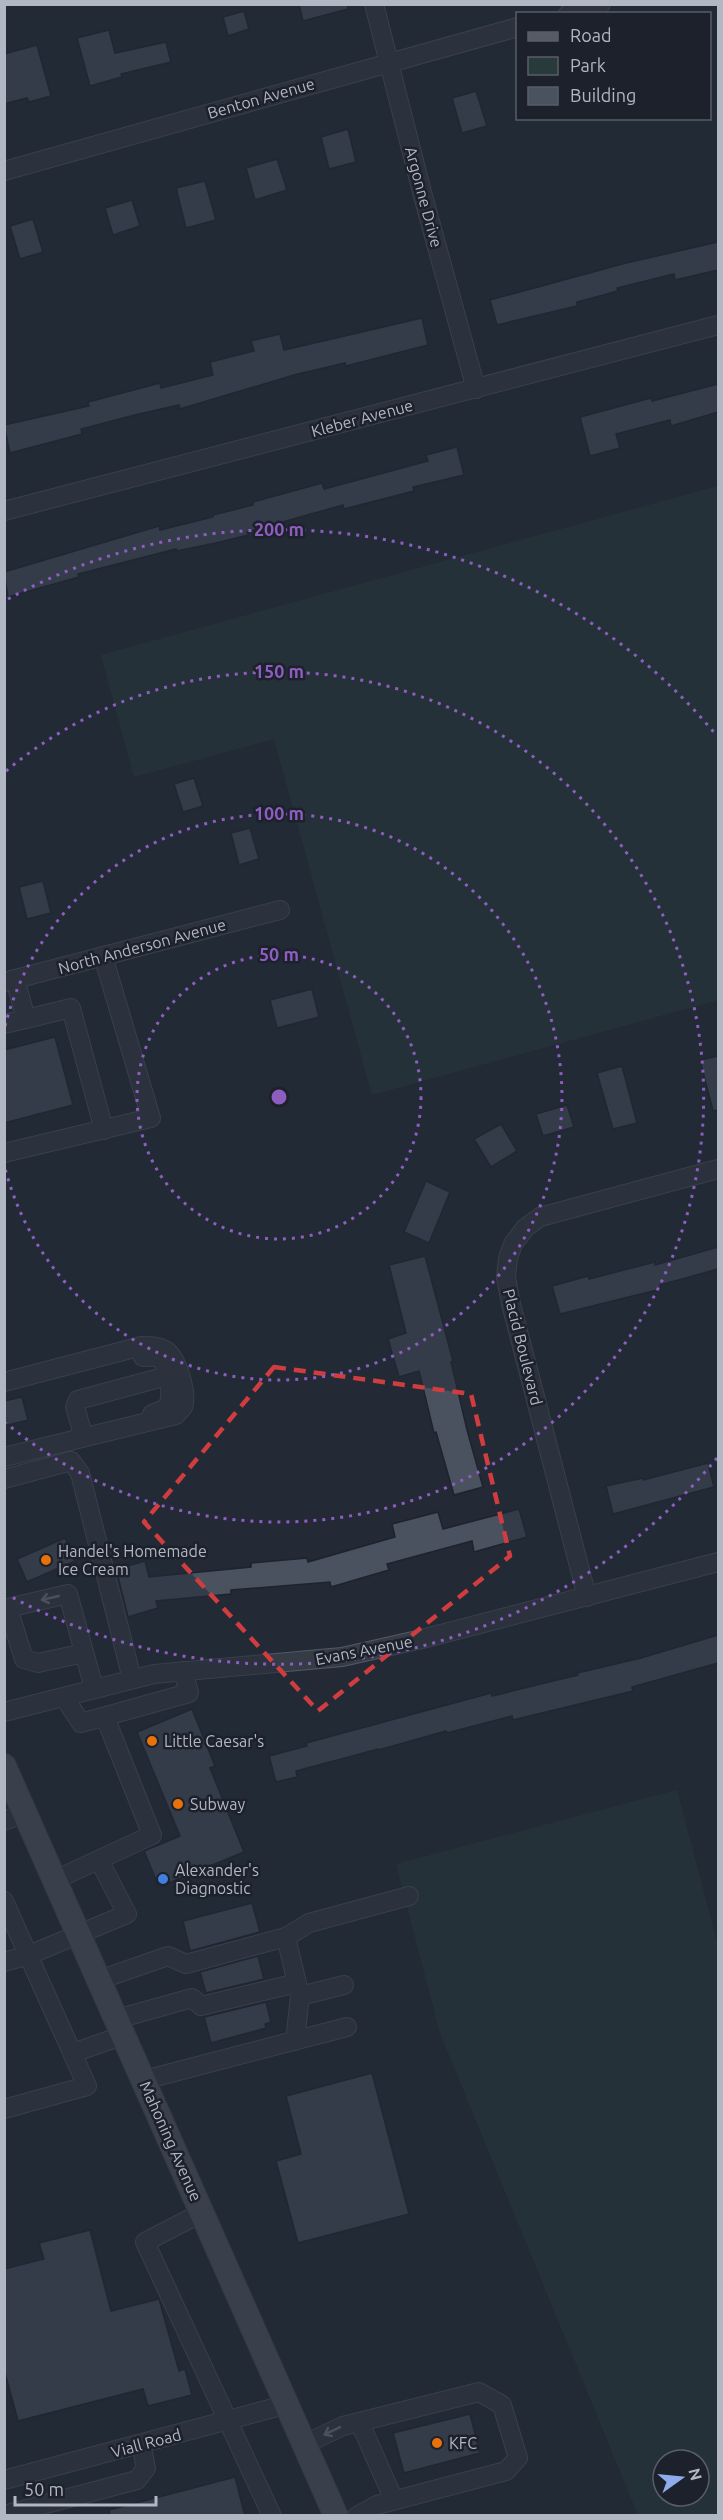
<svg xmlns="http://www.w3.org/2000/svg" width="723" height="2520" font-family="Ubuntu,sans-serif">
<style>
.green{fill:#293a3b;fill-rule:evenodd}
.building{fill:#4a515f;stroke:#1e232d;stroke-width:1.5}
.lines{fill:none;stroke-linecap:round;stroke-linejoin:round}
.minor-casing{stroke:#545a64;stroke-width:20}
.major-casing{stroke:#404550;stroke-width:26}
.minor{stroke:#363c46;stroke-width:18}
.major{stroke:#545b66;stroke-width:24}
.oneway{stroke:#7a808b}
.marked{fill:none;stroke:#d03d3f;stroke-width:4.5;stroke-dasharray:12 8;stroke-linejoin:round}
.ring{fill:none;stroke:#8e5dc0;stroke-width:3;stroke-dasharray:3 6}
.food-dot{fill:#e8710a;stroke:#1c212b;stroke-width:2}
.shop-dot{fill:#3f7fe0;stroke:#1c212b;stroke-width:2}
.labels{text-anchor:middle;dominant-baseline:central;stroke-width:5;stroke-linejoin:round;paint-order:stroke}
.street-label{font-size:16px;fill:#b1b7c3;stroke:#1c212b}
.poi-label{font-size:16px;fill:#b1b7c3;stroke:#1c212b;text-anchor:start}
.centre{fill:#8e5dc0;stroke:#1c212b;stroke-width:3}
.ring-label{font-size:18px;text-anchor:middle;font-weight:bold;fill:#8e5dc0;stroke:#1c212b;stroke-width:5;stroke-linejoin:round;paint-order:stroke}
</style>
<rect width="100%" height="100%" fill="#232a36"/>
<!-- green -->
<g class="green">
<path d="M718 486V1000L372 1095 274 739 134 777 101 655Z"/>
<path d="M677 1790 718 1946V2515H638L440 2033 396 1864ZM663 2460H699V2496H663Z"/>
</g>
<!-- building -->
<g class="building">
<path d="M299 4H347L348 9 303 21Z"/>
<path d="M244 11 249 29 228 36 223 17Z"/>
<path d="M109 30 115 53 166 42 171 62 121 74 122 77 90 86 77 38Z"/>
<path d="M37 45 51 96 29 102 27 98 4 104V54Z"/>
<path d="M476 91 487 126 462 133 452 98Z"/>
<path d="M348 129 356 162 329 169 321 137Z"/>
<path d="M277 159 287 190 255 200 246 168Z"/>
<path d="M205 181 216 220 186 228 176 188Z"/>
<path d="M132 200 140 226 113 235 105 208Z"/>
<path d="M33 219 43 252 20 259 10 226Z"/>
<path d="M718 242V270L675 280 674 274 617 288 618 291 577 302V306L497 325 490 300 626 263Z"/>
<path d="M422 318 428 345 346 366 345 363 294 375 180 409 179 405 135 415 81 429 82 434 10 453 4 425 89 406 88 402 160 383 161 388 213 375 210 362 254 351 251 341 280 334 284 350Z"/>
<path d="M718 384V412L671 426 670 420 616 434 620 448 590 456 580 417 651 398 652 401Z"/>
<path d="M457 447 464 475 413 487 414 491 344 509 343 505 247 532 248 535 220 542 177 551 176 549 78 574 79 577 8 597 4 572 159 526 160 530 213 517V515L253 505V502L322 483 324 489 428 461 426 455Z"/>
<path d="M194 778 203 806 183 812 174 784Z"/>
<path d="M250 828 259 859 239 865 231 833Z"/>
<path d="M43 881 51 913 27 919 19 887Z"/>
<path d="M312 989 319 1017 277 1028 270 1000Z"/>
<path d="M55 1037 73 1105 4 1123V1050Z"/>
<path d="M718 1056V1110L713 1111 700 1060Z"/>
<path d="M622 1066 637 1123 613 1129 597 1073Z"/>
<path d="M567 1105 574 1127 543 1136 536 1114Z"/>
<path d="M501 1124 517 1151 491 1167 474 1139Z"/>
<path d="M426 1181 450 1192 429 1243 404 1232Z"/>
<path d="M718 1247V1269L660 1285 661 1289 560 1314 552 1286 588 1276 589 1279 655 1262V1265Z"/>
<path d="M425 1256 453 1361 451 1362 467 1430 483 1487 454 1495 436 1432 434 1433 419 1371 399 1377 388 1339 406 1333 389 1265Z"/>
<path d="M22 1397 28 1420 4 1426V1401Z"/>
<path d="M708 1463 714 1487 613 1514 606 1486 643 1478V1480Z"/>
<path d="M519 1509 527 1537 474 1552 472 1541 387 1564 389 1570 331 1587 330 1582 231 1590V1594L156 1601 158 1608 128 1617 116 1569 145 1561 149 1577 251 1567V1563L307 1558 308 1562 395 1537 392 1524 438 1512 443 1529Z"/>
<path d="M65 1538 75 1561 27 1582 17 1559Z"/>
<path d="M718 1635V1663L632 1687 633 1691 513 1720 512 1716 447 1733 446 1731 379 1750 378 1749 296 1771 297 1777 276 1782 269 1756 307 1746 306 1743 491 1693 492 1696 578 1675 577 1673 641 1658Z"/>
<path d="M192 1709 215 1766 210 1768 244 1852 159 1887 144 1851 180 1836 137 1732Z"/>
<path d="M252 1903 260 1932 190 1951 183 1921Z"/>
<path d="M258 1956 264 1979 206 1993 200 1972Z"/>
<path d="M266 2002 271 2022 265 2024 266 2028 211 2043 204 2017Z"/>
<path d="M372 2073 409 2214 298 2243 276 2161 301 2154 286 2096Z"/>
<path d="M90 2230 111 2311 159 2299 179 2371 185 2369 192 2395 148 2406 143 2389 18 2421 4 2369V2269L44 2259 39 2243Z"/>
<path d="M470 2414 480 2453 404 2473 393 2433Z"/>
<path d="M235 2477 245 2516H110L109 2510Z"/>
</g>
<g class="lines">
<defs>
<g id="minor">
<path d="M374 4 423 196 476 389"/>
<path d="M568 14 601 4"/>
<path d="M4 171 518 27"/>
<path d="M4 511 718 325"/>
<path d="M15 979 26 1019 71 1008 104 1130"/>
<path d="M4 982 280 910"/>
<path d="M4 1024 26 1019"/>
<path d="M4 1153 151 1118 103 956"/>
<path d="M143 1357C149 1357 158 1355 162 1361 170 1370 173 1397 167 1408L152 1414"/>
<path d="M4 1382 142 1346C150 1346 158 1346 165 1350 177 1356 188 1394 183 1407 181 1410 178 1412 176 1415L4 1457"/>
<path d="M82 1431 75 1407 78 1400 167 1376"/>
<path d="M4 1479 71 1461 80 1473 132 1679"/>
<path d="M587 1597 511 1304 506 1277 508 1258 513 1244 525 1228 540 1217 718 1169"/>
<path d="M84 1653 38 1663 24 1659 8 1608 68 1594 94 1688"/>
<path d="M64 1697 81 1723 189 1693 183 1671"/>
<path d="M4 1712 154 1674 342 1657 422 1639 718 1562"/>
<path d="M4 1821 25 1813"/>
<path d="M55 1880 152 1835 105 1717"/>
<path d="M4 1901 87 2086 4 2109"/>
<path d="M286 1937 309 1923 409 1896"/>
<path d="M4 1962 29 1955 127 1914 99 1860"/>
<path d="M99 1980 168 1956 186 1964 286 1937 300 1996 295 2041"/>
<path d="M300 1996 344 1985"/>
<path d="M117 2019 192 1998 201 2006 297 1983"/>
<path d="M73 2053 124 2035"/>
<path d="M144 2080 347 2027"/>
<path d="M203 2212 145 2242 272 2516"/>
<path d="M360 2423 394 2500"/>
<path d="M305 2444 343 2426 479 2392 502 2405 518 2458 506 2471 377 2505 357 2516"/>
<path d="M4 2480 288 2404"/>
<path d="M4 2515 137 2480 146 2468 141 2444"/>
</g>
<path id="major" d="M4 1766 336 2516"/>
</defs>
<!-- minor casing -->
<use href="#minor" class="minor-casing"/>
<!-- major casing -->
<use href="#major" class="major-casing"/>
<!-- minor -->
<use href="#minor" class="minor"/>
<!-- major -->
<use href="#major" class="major"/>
</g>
<!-- one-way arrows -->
<defs><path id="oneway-shaft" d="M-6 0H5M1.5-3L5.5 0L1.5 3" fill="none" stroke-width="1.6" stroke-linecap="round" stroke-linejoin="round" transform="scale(1.5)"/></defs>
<g class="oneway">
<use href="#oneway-shaft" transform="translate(50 1598) rotate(167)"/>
<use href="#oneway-shaft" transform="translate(332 2431) rotate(155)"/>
</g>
<!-- marked area -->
<path d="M0 0H723V2520H0ZM274 1367 471 1394 510 1556 318 1711 144 1522Z" fill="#232a36" fill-opacity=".55" fill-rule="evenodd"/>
<path class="marked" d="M274 1367 471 1394 510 1556 318 1711 144 1522Z"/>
<!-- distance rings -->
<g class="ring">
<circle cx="279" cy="1097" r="142"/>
<path d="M5 1026A283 283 0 1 1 5 1168"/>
<path d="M6 771A425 425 0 1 1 6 1423"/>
<path d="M717 1458A567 567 0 0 1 8 1595M8 599A567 567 0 0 1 717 736"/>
</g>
<!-- markers -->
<g class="food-dot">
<circle cx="46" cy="1560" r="6"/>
<circle cx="152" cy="1741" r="6"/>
<circle cx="178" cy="1804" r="6"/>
<circle cx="437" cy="2443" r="6"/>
</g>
<circle class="shop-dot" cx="163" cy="1879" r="6"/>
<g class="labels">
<!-- street labels -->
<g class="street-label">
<text transform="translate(261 98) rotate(-16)">Benton Avenue</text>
<text transform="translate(424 197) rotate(75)">Argonne Drive</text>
<text transform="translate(362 418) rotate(-15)">Kleber Avenue</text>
<text transform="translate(142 946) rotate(-15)">North Anderson Avenue</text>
<text transform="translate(523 1347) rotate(76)">Placid Boulevard</text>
<text transform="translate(364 1650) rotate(-11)">Evans Avenue</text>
<text transform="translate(171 2141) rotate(66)">Mahoning Avenue</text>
<text transform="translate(146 2443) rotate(-15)">Viall Road</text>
</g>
<!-- poi labels -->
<g class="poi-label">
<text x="58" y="1551">Handel's Homemade<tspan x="58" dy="18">Ice Cream</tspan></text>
<text x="164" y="1741">Little Caesar's</text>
<text x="190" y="1804">Subway</text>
<text x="175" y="1870">Alexander's<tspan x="175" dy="18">Diagnostic</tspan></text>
<text x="449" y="2443">KFC</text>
</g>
</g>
<circle cx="279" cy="1097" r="9" class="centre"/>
<g class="ring-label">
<text x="279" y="536">200 m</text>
<text x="279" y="678">150 m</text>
<text x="279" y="820">100 m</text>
<text x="279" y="961">50 m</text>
</g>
<!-- border -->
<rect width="723" height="2520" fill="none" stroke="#b1b7c3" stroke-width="12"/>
<!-- legend -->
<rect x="516" y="12" width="195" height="108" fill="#1c212b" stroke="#585d68" stroke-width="1.5"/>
<rect x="528" y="32" width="30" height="9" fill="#545b66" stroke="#585d68" stroke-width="1.5"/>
<text x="570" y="42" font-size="18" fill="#b1b7c3">Road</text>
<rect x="528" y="57" width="30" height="18" fill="#293a3b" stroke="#585d68" stroke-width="1.5"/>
<text x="570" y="72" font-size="18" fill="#b1b7c3">Park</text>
<rect x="528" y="87" width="30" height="18" fill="#4a515f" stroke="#585d68" stroke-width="1.5"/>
<text x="570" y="102" font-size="18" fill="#b1b7c3">Building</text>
<!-- north arrow -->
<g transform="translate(681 2478) rotate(75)"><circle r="28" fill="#1c212b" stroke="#585d68" stroke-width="1.5"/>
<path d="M0-4.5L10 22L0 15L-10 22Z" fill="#8eaceb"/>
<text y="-9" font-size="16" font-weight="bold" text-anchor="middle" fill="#b1b7c3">N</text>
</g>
<!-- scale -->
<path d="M15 2496v9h141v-9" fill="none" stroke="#b1b7c3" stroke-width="3"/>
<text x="24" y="2496" font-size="18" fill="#b1b7c3" stroke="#1c212b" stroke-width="4.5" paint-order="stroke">50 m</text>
</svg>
